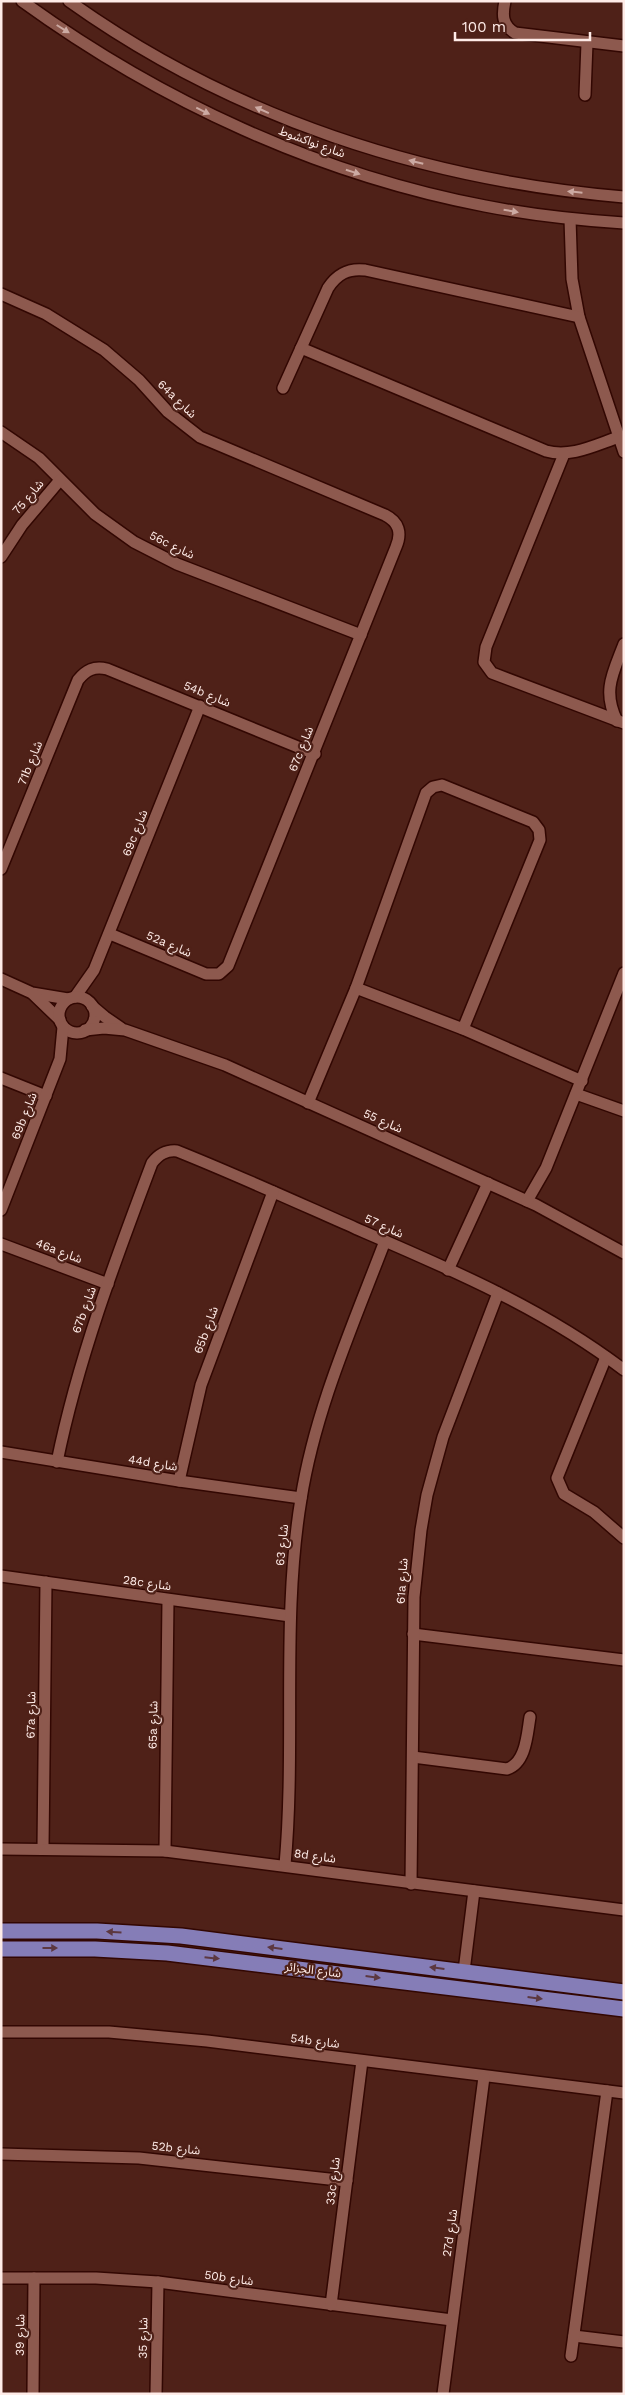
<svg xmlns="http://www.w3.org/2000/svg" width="625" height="2395" font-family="'Work Sans','Noto Sans Arabic',sans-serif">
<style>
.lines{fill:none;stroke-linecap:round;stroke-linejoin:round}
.minor-casing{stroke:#320702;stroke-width:14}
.major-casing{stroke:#320702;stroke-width:18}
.minor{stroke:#8d594e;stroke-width:11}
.major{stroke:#857db7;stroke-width:15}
.oneway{fill:#ccaaa3}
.oneway2{fill:#5c3840}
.labels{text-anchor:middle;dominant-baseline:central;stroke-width:4.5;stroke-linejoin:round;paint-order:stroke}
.street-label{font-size:12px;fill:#ffece8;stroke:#4f2118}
</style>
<rect width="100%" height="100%" fill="#4f2118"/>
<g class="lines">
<defs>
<g id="minor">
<path d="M22 1C160 101 318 174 485 206 531 215 577 220 624 223"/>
<path d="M69 1C233 118 425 180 624 197"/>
<path d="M505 1C502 15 502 25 515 33L624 46"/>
<path d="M585 95 587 43"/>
<path d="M570 219 572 279 579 317 624 452"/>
<path d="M1 294 46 314 104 350 139 380 168 412 200 437 385 515C399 522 402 533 396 547L228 966 219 974H206L110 934"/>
<path d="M301 348 546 451C571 458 595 445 619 437"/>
<path d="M283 388 328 288C337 274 348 268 365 270L579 317"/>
<path d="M1 432 39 458 95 514 134 542 177 564 361 635"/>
<path d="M564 454 486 647 484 662 492 673 624 723"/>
<path d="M1 557 22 525 60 480"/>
<path d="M617 721C602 691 613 673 624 644"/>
<path d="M1 869 78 680C86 670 94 666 107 669L315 754"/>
<path d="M1 979 32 993 68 999"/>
<path d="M356 988 463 1029 582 1081"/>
<path d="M33 994 60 1020"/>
<path d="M75 997 94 970 200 706"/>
<circle cx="77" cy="1015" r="18"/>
<path d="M92 1006 105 1017 121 1028"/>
<path d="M85 1030 104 1028 125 1030 225 1065 536 1205 624 1253"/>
<path d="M1 1078 46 1096"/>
<path d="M576 1094 624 1111"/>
<path d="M308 1103 356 988 426 793 433 787 442 785 533 822 539 830 540 840 463 1029"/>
<path d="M527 1201 546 1168 624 973"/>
<path d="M1 1210 60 1059 63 1027"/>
<path d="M1 1244 108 1284"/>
<path d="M448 1270 488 1183"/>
<path d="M606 1357 557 1478 564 1494 594 1512 624 1538"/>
<path d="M1 1452 179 1481 301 1498"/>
<path d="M57 1462C78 1359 115 1261 152 1163 159 1154 166 1150 177 1151 237 1175 296 1202 355 1228 448 1268 543 1308 624 1370"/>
<path d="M179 1481 201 1385 273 1192"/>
<path d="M1 1576 290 1616"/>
<path d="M413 1634 624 1660"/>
<path d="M413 1757 507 1769C526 1763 527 1735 530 1717"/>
<path d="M43 1848 46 1582"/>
<path d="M1 1849 165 1851 624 1910"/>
<path d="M165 1851 168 1600"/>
<path d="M285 1865C296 1743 281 1620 301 1499 315 1410 353 1325 385 1241"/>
<path d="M411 1884 414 1597 421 1530 427 1495 443 1437 498 1293"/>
<path d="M464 1971 474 1891"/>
<path d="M1 2032H109L207 2041 624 2093"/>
<path d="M1 2154 139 2158 347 2181"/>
<path d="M1 2278H96L158 2282 452 2320"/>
<path d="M331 2305 362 2061"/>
<path d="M574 2336 624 2342"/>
<path d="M571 2356 607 2091"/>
<path d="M33 2394 34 2278"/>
<path d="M156 2394 158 2282"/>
<path d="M443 2394 484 2077"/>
</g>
<g id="major">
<path d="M1 1931H97L181 1936 624 1992"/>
<path d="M1 1949H95L167 1953 624 2009"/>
</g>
</defs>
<!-- minor casing -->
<use href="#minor" class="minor-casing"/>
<!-- major casing -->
<use href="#major" class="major-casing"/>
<!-- minor -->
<use href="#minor" class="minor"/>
<!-- major -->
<use href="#major" class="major"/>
</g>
<!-- one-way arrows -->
<defs><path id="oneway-solid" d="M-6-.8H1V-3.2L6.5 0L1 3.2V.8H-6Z" transform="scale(1.25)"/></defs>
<g class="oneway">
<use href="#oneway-solid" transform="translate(63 29) rotate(32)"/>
<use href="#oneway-solid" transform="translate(262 110) rotate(-156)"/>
<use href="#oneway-solid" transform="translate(203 111) rotate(26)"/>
<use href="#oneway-solid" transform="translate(416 162) rotate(-166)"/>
<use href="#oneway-solid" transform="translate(353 172) rotate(18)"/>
<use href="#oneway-solid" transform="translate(575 192) rotate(-174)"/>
<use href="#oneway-solid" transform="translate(511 211) rotate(10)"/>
</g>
<g class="oneway2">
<use href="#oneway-solid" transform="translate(114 1932) rotate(-177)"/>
<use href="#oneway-solid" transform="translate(50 1948)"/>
<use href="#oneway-solid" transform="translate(275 1948) rotate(-173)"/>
<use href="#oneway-solid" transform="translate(212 1958) rotate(6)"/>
<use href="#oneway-solid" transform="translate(437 1968) rotate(-173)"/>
<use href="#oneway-solid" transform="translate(373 1977) rotate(7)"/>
<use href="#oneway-solid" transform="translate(535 1998) rotate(7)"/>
</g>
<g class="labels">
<!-- street labels -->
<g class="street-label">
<text transform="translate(312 142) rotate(20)">شارع نواكشوط</text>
<text transform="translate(177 399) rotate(44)">64a شارع</text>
<text transform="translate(28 497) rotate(-50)">شارع 75</text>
<text transform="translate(172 545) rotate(26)">56c شارع</text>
<text transform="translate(207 694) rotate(22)">54b شارع</text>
<text transform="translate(301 749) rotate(-68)">67c شارع</text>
<text transform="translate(30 763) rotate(-68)">71b شارع</text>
<text transform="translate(135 833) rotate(-68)">69c شارع</text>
<text transform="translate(169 944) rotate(23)">52a شارع</text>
<text transform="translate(24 1116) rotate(-68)">69b شارع</text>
<text transform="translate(383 1121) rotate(24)">شارع 55</text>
<text transform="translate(384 1226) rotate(24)">شارع 57</text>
<text transform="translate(59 1251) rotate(21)">46a شارع</text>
<text transform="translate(84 1310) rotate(-70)">67b شارع</text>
<text transform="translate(206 1330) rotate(-70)">65b شارع</text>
<text transform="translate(153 1463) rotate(9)">44d شارع</text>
<text transform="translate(282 1545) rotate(-84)">شارع 63</text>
<text transform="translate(402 1581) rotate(-86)">61a شارع</text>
<text transform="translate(147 1583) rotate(8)">28c شارع</text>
<text transform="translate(31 1715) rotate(-89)">67a شارع</text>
<text transform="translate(153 1725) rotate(-89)">65a شارع</text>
<text transform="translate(315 1856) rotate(8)">8d شارع</text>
<text transform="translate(313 1970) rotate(7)">شارع الجزائر</text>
<text transform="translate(315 2041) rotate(7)">54b شارع</text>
<text transform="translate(176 2148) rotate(6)">52b شارع</text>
<text transform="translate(333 2181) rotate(-83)">33c شارع</text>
<text transform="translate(450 2233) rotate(-82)">27d شارع</text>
<text transform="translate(229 2278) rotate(8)">50b شارع</text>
<text transform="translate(20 2335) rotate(-89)">شارع 39</text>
<text transform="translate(143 2338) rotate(-89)">شارع 35</text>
</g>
</g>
<!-- border -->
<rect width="625" height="2395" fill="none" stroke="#ffece8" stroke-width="5"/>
<!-- scale -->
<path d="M455 32v8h135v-8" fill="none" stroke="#ffece8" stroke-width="2.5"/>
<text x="462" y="32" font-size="15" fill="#ffece8" stroke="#4f2118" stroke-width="4" paint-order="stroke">100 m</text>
</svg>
